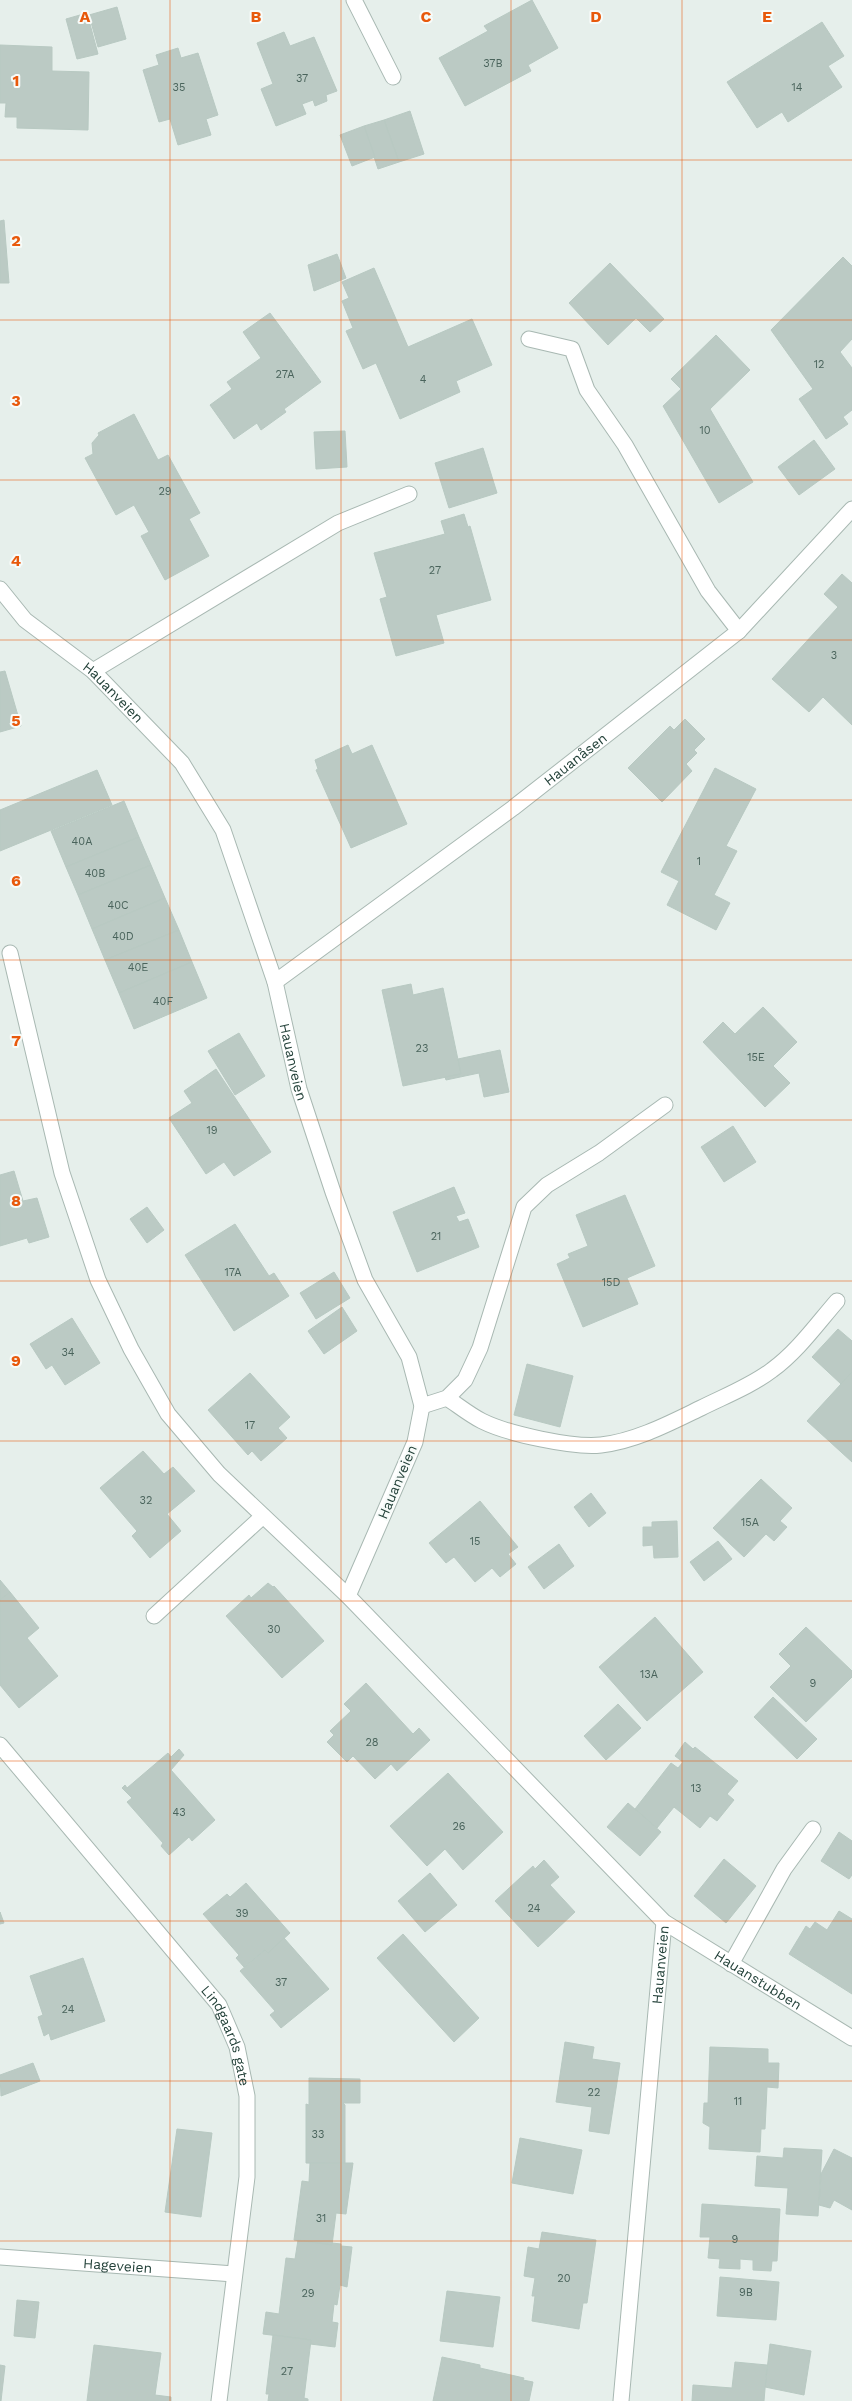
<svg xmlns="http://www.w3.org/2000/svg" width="852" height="2401" font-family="'Work Sans',sans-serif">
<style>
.building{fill:#bbcac4;stroke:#b8c9c2}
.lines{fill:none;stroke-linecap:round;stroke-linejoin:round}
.service-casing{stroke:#a8b8b2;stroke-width:17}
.minor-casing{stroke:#a8b8b2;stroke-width:17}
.service{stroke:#fff;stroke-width:15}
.minor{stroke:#fff;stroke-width:15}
.grid{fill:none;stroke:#e8590c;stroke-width:1;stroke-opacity:0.55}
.labels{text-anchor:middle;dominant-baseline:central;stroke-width:4;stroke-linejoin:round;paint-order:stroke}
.number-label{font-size:11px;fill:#4a645c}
.street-label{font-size:14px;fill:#24423a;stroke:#f7fbf9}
.grid-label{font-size:16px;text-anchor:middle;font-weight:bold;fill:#e8590c;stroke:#f7fbf9;stroke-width:4;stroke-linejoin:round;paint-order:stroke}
</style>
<rect width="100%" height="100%" fill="#e6efeb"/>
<!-- building -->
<g class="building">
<path d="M532 0 558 48 528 65 531 71 465 106 439 58 488 31 484 26Z"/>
<path d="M117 7 126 39 98 47 89 15Z"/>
<path d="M87 13 98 54 77 59 66 19Z"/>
<path d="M822 22 844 56 828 66 842 87 788 122 782 112 757 128 727 82Z"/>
<path d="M284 32 290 46 314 37 337 91 326 95 327 101 315 106 313 100 302 104 306 114 276 126 261 89 273 84 257 43Z"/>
<path d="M0 45 52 47V71L89 72 88 130 17 128V117H5L6 103H0Z"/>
<path d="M178 48 181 58 198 53 218 115 206 119 211 135 178 145 170 119 159 122 143 70 159 65 156 55Z"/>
<path d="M410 111 424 154 399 162 384 120Z"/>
<path d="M384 120 399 162 378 169 364 126Z"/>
<path d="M364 126 375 157 352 166 340 135Z"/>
<path d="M4 220 9 283H0V221Z"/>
<path d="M337 254 346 278 314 291 308 265Z"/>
<path d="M843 257 852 266V339L840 352 852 368V410L843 417 848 424 826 439 799 399 813 389 771 330Z"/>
<path d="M610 263 664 319 650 332 636 318 608 345 569 303Z"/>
<path d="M374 268 408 347 472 319 492 365 456 381 460 392 400 419 376 363 363 369 346 331 353 328 342 301 349 298 342 282Z"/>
<path d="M270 313 321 382 284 409 286 412 261 430 257 423 234 439 210 405 232 389 227 382 261 358 243 332Z"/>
<path d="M716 335 750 370 710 409 753 482 719 503 663 406 681 389 671 379Z"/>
<path d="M134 414 158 460 168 455 200 513 189 519 209 556 165 580 141 536 149 532 134 505 116 515 85 458 93 454 92 443 99 435 98 433Z"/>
<path d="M345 431 347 467 316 469 314 432Z"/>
<path d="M814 440 835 469 799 495 778 467Z"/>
<path d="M483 448 497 493 449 508 435 463Z"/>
<path d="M464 514 468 527 470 526 491 600 436 615 444 643 396 656 380 599 387 597 374 553 445 534 441 521Z"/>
<path d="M842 574 852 583V725L823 697 809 712 772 679 838 607 824 594Z"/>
<path d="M5 671 21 726 0 732V672Z"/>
<path d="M685 719 705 739 694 750 697 753 686 764 692 771 662 802 628 768 670 726 674 730Z"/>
<path d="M348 745 352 754 372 745 407 824 351 848 316 770 318 769 315 760Z"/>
<path d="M715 768 756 789 726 846 737 851 714 895 730 903 716 930 667 905 679 881 661 872Z"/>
<path d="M97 770 112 805 0 851V810Z"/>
<path d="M124 801 139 837 66 867 51 831Z"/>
<path d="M139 837 151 865 78 895 66 867Z"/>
<path d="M151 865 165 898 92 929 78 895Z"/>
<path d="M165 898 179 930 105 960 92 929Z"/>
<path d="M179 930 192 962 119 993 105 960Z"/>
<path d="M192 962 207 998 134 1029 119 993Z"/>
<path d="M411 984 413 995 443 988 461 1074 403 1086 382 990Z"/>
<path d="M763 1007 797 1042 773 1066 790 1083 765 1107 703 1042 723 1022 735 1034Z"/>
<path d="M239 1033 265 1076 235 1095 208 1051Z"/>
<path d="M500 1050 509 1092 484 1097 479 1073 446 1080 445 1077 461 1074 458 1059Z"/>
<path d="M216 1069 271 1152 234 1176 224 1162 206 1174 169 1118 192 1103 184 1091Z"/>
<path d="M733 1126 756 1162 724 1182 701 1147Z"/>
<path d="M14 1171 23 1201 37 1198 49 1237 29 1243 27 1238 0 1246V1175Z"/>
<path d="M454 1187 465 1213 456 1216 459 1222 468 1219 479 1247 417 1272 393 1212Z"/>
<path d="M625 1195 655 1266 627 1278 638 1304 583 1327 557 1264 570 1258 568 1254 588 1246 576 1215Z"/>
<path d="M147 1207 164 1230 147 1243 130 1219Z"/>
<path d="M235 1224 269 1276 274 1273 289 1296 234 1331 185 1255Z"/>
<path d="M334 1272 350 1298 316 1319 300 1293Z"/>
<path d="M342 1307 357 1331 324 1354 308 1331Z"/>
<path d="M72 1318 100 1363 65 1385 52 1365 46 1369 30 1344Z"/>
<path d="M838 1329 852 1341V1372L841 1384 812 1357Z"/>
<path d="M527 1364 573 1376 560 1427 514 1415Z"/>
<path d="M852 1372V1462L807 1421Z"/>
<path d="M250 1373 290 1417 278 1428 287 1438 261 1461 252 1451 248 1455 208 1410Z"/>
<path d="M143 1451 164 1474 173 1467 195 1491 167 1514 181 1531 150 1558 132 1536 137 1531 100 1488Z"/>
<path d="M761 1479 792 1508 780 1521 787 1527 774 1541 766 1534 744 1557 713 1528Z"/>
<path d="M591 1493 606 1513 589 1527 574 1507Z"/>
<path d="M480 1501 518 1547 508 1554 516 1564 500 1577 492 1568 475 1582 454 1557 446 1563 429 1543Z"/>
<path d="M677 1521 678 1557 654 1558 653 1545 643 1546V1527H652V1522Z"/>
<path d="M718 1541 732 1559 704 1581 690 1562Z"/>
<path d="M559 1544 574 1566 544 1589 528 1567Z"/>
<path d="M0 1580 10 1592 0 1600Z"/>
<path d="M268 1583 273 1587 274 1586 324 1641 282 1678 226 1616 249 1595 251 1598Z"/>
<path d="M10 1592 39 1628 27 1638 58 1676 19 1708 0 1685V1600Z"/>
<path d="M655 1617 703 1672 647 1721 599 1667Z"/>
<path d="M806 1627 852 1671V1677L806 1722 770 1687 791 1666 779 1654Z"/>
<path d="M366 1683 413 1734 419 1728 430 1740 397 1771 391 1764 375 1779 353 1756 347 1762 327 1742 334 1735 330 1731 351 1711 344 1704Z"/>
<path d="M773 1697 817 1739 797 1759 754 1717Z"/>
<path d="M618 1704 641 1728 606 1760 584 1736Z"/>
<path d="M685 1742 693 1749 695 1747 738 1781 727 1794 734 1800 717 1821 710 1816 700 1828 674 1807 657 1828 635 1809 671 1763 678 1768 683 1762 675 1756Z"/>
<path d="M179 1749 184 1755 171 1770 215 1820 192 1841 189 1837 169 1855 161 1846 163 1843 127 1802 132 1798 122 1788 125 1785 127 1788 168 1753 171 1757Z"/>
<path d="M448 1773 503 1832 463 1870 445 1849 427 1866 390 1826Z"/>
<path d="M628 1803 661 1832 640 1856 607 1827Z"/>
<path d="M839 1832 852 1841V1875L849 1879 821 1861Z"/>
<path d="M724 1859 756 1886 726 1923 694 1896Z"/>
<path d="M544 1860 559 1877 550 1885 575 1912 538 1947 495 1901 533 1866 535 1869Z"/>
<path d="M430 1873 457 1905 425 1932 398 1901Z"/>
<path d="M246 1883 290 1933 268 1953 265 1950 244 1967 236 1958 239 1955 203 1914 227 1894 230 1897Z"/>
<path d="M839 1911 852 1919V1994L789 1954 806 1926 810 1929 815 1922 827 1930Z"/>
<path d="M0 1912 4 1923 0 1924Z"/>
<path d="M403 1934 479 2018 454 2042 377 1958Z"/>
<path d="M284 1938 329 1989 281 2028 270 2015 275 2011 240 1971 265 1950 268 1953Z"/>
<path d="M83 1958 105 2021 51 2040 49 2033 44 2036 38 2017 43 2015 30 1976Z"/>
<path d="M565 2042 594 2047 592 2059 620 2063 609 2134 589 2131 592 2107 556 2102Z"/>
<path d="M710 2047 768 2049V2063H779L778 2088 767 2087 765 2129H761L760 2152 709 2149 710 2127 703 2123 704 2103H708Z"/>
<path d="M33 2063 40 2081 1 2096 0 2075Z"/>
<path d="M309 2078 360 2079V2103H343L345 2105V2164L306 2163V2104L309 2105Z"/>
<path d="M177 2129 212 2133 201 2217 165 2212Z"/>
<path d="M520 2138 582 2150 573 2194 512 2183Z"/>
<path d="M784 2148 822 2150 818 2216 786 2214 788 2188 755 2186 757 2156 783 2158Z"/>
<path d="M834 2149 852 2158V2210L834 2200 830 2208 819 2205 821 2174Z"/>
<path d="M310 2163H353L346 2214 336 2213 332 2245 294 2240 302 2181 309 2182Z"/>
<path d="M702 2204 780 2209 777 2261H772L771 2271 753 2270V2260L740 2259V2269L719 2268 720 2259 708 2258 710 2237H700Z"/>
<path d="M542 2232 596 2240 587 2303H583L579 2329 532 2321 535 2296H532L535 2278 524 2276 528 2247 539 2249Z"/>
<path d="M298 2240 332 2245V2243L341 2244V2246L352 2247 347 2287 340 2285 337 2305 334 2304 332 2322 338 2323 335 2347 310 2344 311 2340 263 2334 266 2312 279 2314 286 2258 295 2259Z"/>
<path d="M720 2277 779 2282 776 2320 717 2316Z"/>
<path d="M447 2291 500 2297 493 2347 440 2341Z"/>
<path d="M17 2300 39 2302 35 2338 14 2336Z"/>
<path d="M273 2335 311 2340 304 2398 308 2399V2401H268L269 2394H266Z"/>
<path d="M770 2344 811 2351 804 2395 765 2387Z"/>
<path d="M94 2345 161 2353 155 2395 171 2397V2401H87Z"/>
<path d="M442 2357 480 2365V2368L524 2378 523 2380 533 2382 529 2401H433Z"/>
<path d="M735 2362 767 2365 764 2401H692L693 2385 732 2388Z"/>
<path d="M0 2365 5 2366 1 2401H0Z"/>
</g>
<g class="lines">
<defs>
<g id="service">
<path d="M354 0 393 77"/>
<path d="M529 339 572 349 587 390 625 445 708 591 739 631"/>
<path d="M93 671 338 523 409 494"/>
<path d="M447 1398C459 1406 470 1415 482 1421 508 1434 573 1448 601 1445 636 1441 670 1423 701 1408 725 1396 751 1386 772 1370 797 1352 817 1324 837 1301"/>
<path d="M422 1406 447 1398 465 1380 480 1348 524 1207 547 1185 599 1153 665 1105"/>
<path d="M154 1616 263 1516"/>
<path d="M731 1964 784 1869 813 1829"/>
</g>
<g id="minor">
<path id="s1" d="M0 589 25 620 93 671 182 763 223 830 275 982 299 1089 333 1192 365 1280 409 1357 422 1406 415 1442 348 1596"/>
<path id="s2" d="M10 953 62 1173 98 1280 131 1349 168 1414 219 1474 348 1596 664 1922 852 2038"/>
<path id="s3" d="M275 982 513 808 739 631 852 509"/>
<path id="s4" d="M0 1745 219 2005 237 2047 247 2096V2177L219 2401"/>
<path id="s5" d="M0 2257 234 2274"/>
<path id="s6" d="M621 2401 664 1922"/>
</g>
</defs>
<!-- service casing -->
<use href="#service" class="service-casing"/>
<!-- minor casing -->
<use href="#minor" class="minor-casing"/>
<!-- service -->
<use href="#service" class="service"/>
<!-- minor -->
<use href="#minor" class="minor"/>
</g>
<!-- grid -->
<path class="grid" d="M170 0V2401M341 0V2401M511 0V2401M682 0V2401M0 160H852M0 320H852M0 480H852M0 640H852M0 800H852M0 960H852M0 1120H852M0 1281H852M0 1441H852M0 1601H852M0 1761H852M0 1921H852M0 2081H852M0 2241H852"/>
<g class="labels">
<!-- number labels -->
<g class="number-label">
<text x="493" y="63">37B</text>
<text x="302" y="78">37</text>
<text x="179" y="87">35</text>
<text x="797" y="87">14</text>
<text x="819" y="364">12</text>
<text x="285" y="374">27A</text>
<text x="423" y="379">4</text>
<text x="705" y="430">10</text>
<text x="165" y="491">29</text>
<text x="435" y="570">27</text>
<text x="834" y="655">3</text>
<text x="82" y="841">40A</text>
<text x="699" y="861">1</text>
<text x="95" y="873">40B</text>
<text x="118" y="905">40C</text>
<text x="123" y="936">40D</text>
<text x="138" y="967">40E</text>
<text x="163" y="1001">40F</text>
<text x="422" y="1048">23</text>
<text x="756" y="1057">15E</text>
<text x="212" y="1130">19</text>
<text x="436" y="1236">21</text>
<text x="233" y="1272">17A</text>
<text x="611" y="1282">15D</text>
<text x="68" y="1352">34</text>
<text x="250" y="1425">17</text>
<text x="146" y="1500">32</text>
<text x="750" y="1522">15A</text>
<text x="475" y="1541">15</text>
<text x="274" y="1629">30</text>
<text x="649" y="1674">13A</text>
<text x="813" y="1683">9</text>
<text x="372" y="1742">28</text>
<text x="696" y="1788">13</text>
<text x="179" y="1812">43</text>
<text x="459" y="1826">26</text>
<text x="534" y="1908">24</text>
<text x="242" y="1913">39</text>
<text x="281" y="1982">37</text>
<text x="68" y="2009">24</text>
<text x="594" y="2092">22</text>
<text x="738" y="2101">11</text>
<text x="318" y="2134">33</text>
<text x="321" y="2218">31</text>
<text x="735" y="2239">9</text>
<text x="564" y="2278">20</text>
<text x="746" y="2292">9B</text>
<text x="308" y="2293">29</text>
<text x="287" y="2371">27</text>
</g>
<!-- street labels -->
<g class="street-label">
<text stroke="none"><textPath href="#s1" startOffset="154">Hauanveien</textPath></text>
<text stroke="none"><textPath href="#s3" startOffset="374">Hauanåsen</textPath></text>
<text stroke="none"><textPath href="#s1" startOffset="574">Hauanveien</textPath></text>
<text transform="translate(397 1482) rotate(-67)">Hauanveien</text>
<text stroke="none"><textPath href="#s6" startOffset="438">Hauanveien</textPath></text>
<text stroke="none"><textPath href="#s2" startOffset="1311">Hauanstubben</textPath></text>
<text stroke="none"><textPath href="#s4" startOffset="371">Lindgaards gate</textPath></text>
<text stroke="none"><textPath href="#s5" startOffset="118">Hageveien</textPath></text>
</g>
</g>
<g class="grid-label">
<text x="85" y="22">A</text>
<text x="256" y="22">B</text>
<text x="426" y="22">C</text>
<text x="596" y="22">D</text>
<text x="767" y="22">E</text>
<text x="16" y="86">1</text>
<text x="16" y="246">2</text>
<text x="16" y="406">3</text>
<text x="16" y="566">4</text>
<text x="16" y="726">5</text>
<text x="16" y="886">6</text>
<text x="16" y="1046">7</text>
<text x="16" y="1206">8</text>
<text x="16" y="1366">9</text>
</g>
</svg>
